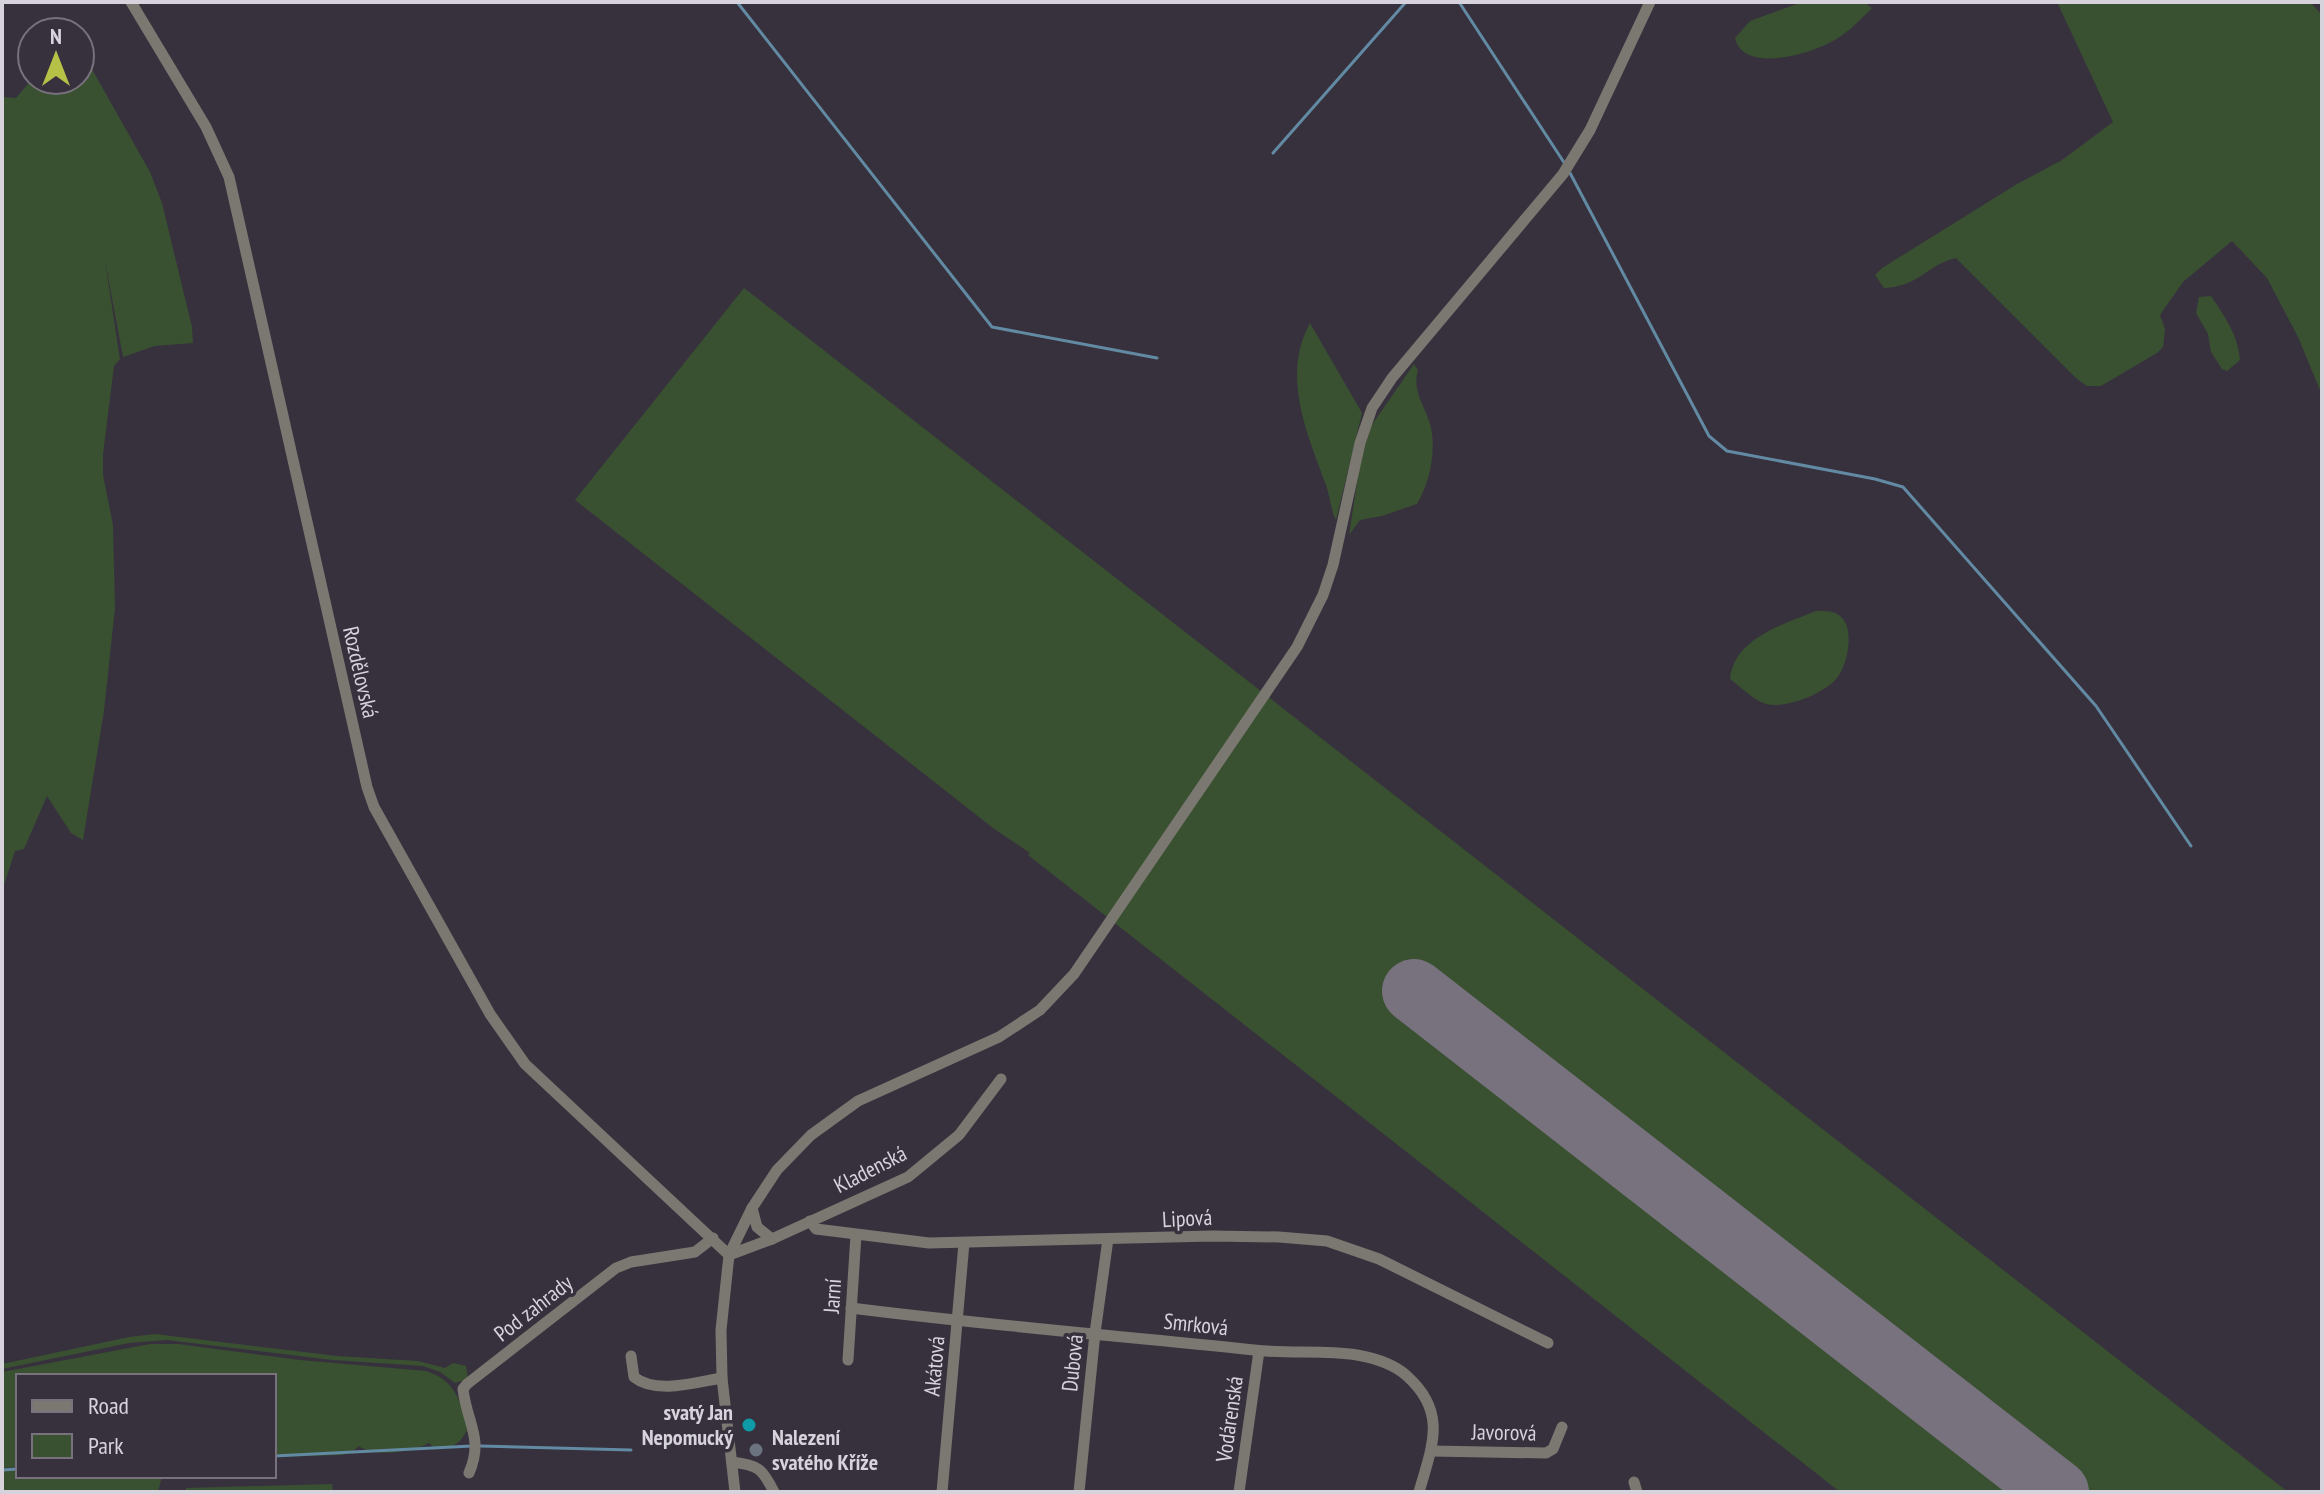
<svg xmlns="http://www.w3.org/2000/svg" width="2324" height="1494" font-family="'PT Sans Narrow',sans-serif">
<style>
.green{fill:#395031}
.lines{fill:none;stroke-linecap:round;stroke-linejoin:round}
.stream{stroke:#628aa3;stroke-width:3}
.runway{stroke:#78727e;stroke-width:64}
.minor{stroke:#7b7871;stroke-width:11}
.culture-dot{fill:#0f9aa8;stroke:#37313e;stroke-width:3}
.worship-dot{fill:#6b7280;stroke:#37313e;stroke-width:3}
.labels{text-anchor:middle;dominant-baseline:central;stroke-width:7;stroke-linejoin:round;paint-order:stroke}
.street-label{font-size:22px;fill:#d7d3dc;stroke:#37313e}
.poi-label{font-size:22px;font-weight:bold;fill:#d7d3dc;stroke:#37313e;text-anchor:end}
</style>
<rect width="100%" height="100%" fill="#37313e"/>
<!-- green -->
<g class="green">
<path d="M1802 2H1864L1872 8C1859 21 1846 35 1829 43 1807 55 1743 73 1735 38L1750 21Z"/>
<path d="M2057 2H2310L2322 15V395L2298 337 2267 278 2232 241 2183 282 2160 315 2165 329 2163 347 2157 353 2101 386H2087L2077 379 1956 258C1926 265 1921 286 1884 288L1875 275 1882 268 2017 184 2062 160 2113 122Z"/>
<path d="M80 48 150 172 162 203 192 327 193 343 155 346 123 357 105 261 120 359 114 366 103 454V475L113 525 115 608 104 711 83 840 71 833 47 796 24 849 15 851 2 891V97L16 98 32 79 80 80Z"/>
<path d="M744 288 2288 1492H1840L1028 855 1030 853 993 828 575 500Z"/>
<path d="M2211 296C2225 317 2238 335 2240 360L2227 371 2222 369 2211 352 2208 334 2196 313 2199 297Z"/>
<path d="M1310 323 1362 413 1336 520C1331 511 1330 496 1326 485 1307 433 1281 376 1310 323Z"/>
<path d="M1414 364 1418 370C1412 391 1424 404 1430 424 1437 449 1430 482 1417 504L1382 516 1360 520 1349 535 1361 457 1369 429Z"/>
<path d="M1816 611C1824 611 1833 610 1840 616 1855 628 1848 661 1839 675 1828 693 1786 709 1766 704 1754 701 1740 686 1730 679 1734 638 1784 624 1816 611Z"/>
<path d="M155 1334 337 1356 418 1361 445 1368 453 1363 466 1366 468 1379 455 1383 440 1372 423 1366 332 1360 167 1340 129 1343 2 1369V1364L129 1337Z"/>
<path d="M150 1344H178L300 1360 426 1371C454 1379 463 1403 467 1430 460 1445 450 1450 434 1448L429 1443C414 1452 373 1458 359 1446L351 1453 341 1455 274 1457V1376H18V1467L2 1468V1372Z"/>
<path d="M18 1470V1476H162L158 1492H2V1471Z"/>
<path d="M332 1484 333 1492H186V1488Z"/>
</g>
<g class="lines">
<!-- stream -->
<g class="stream">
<path d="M737 2 992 327 1157 358"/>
<path d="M1459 2 1565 164"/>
<path d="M1273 153 1406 2"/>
<path d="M1569 171 1709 436 1727 451 1875 479 1903 487 2096 706 2191 846"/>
<path d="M479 1446 631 1450"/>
<path d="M274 1456 472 1446"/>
<path d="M2 1470 18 1469"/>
</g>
<!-- runway -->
<path class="runway" d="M1414 991 2057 1492"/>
<!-- minor -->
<g class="minor">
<path d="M131 2 206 127 229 177 367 787 374 807 490 1014 525 1064 729 1255"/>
<path d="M752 1208 757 1227 772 1239"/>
<path d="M810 1221 816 1229 929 1243 1212 1236 1279 1237 1327 1241 1379 1259 1548 1343"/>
<path d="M729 1255 772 1239 908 1177 959 1135 1001 1079"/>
<path d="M851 1308C985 1325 1120 1336 1254 1350 1288 1354 1323 1350 1357 1355 1374 1358 1394 1364 1407 1376 1448 1413 1432 1446 1419 1492"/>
<path d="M631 1356 634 1377C656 1395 697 1382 722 1378"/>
<path d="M848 1360 856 1235"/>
<path d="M1431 1451 1546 1453 1553 1449 1562 1427"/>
<path d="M732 1462C758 1465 762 1468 774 1492"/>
<path d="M469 1473C484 1438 467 1424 463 1389L467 1384 616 1268 631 1262 695 1252 713 1238"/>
<path d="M1634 1482 1637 1492"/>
<path d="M735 1492 722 1378 721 1330 729 1255 752 1208 777 1170 811 1135 858 1101 999 1037 1040 1010 1074 974 1297 647 1323 595 1333 565 1360 443 1372 408 1392 378 1563 174 1590 130 1650 2"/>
<path d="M942 1492 964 1243"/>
<path d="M1079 1492 1095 1333 1108 1239"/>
<path d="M1239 1492 1259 1351"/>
</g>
</g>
<!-- markers -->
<circle class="culture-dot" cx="749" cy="1425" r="8"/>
<circle class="worship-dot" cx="756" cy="1450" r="8"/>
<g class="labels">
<!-- street labels -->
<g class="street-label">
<text transform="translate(361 672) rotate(77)">Rozdělovská</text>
<text transform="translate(870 1169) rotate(-27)">Kladenská</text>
<text transform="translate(1187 1218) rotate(-3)">Lipová</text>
<text transform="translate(832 1296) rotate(-86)">Jarní</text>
<text transform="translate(533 1308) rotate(-38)">Pod zahrady</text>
<text transform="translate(1196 1324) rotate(6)">Smrková</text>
<text transform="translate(1072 1363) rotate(-84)">Dubová</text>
<text transform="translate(934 1366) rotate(-85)">Akátová</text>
<text transform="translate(1229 1419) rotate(-82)">Vodárenská</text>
<text transform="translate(1504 1432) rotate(1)">Javorová</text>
</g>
<!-- poi labels -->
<g class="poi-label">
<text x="733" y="1412">svatý Jan<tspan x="733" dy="25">Nepomucký</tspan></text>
<text x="772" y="1437" text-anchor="start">Nalezení<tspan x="772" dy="25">svatého Kříže</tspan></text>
</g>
</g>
<!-- border -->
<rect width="2324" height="1494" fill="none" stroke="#d7d3dc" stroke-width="8"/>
<!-- legend -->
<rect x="16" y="1374" width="260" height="104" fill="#37313e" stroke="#77727d" stroke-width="2"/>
<rect x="32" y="1400" width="40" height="12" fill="#7b7871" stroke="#77727d" stroke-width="2"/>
<text x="88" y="1414" font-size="24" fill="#d7d3dc">Road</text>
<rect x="32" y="1434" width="40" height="24" fill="#395031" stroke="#77727d" stroke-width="2"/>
<text x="88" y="1454" font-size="24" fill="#d7d3dc">Park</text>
<!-- north arrow -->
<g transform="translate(56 56)"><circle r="38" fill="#37313e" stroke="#77727d" stroke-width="2"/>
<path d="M0-6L14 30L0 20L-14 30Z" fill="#b6c148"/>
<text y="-12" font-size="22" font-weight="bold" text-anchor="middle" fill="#d7d3dc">N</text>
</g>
</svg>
